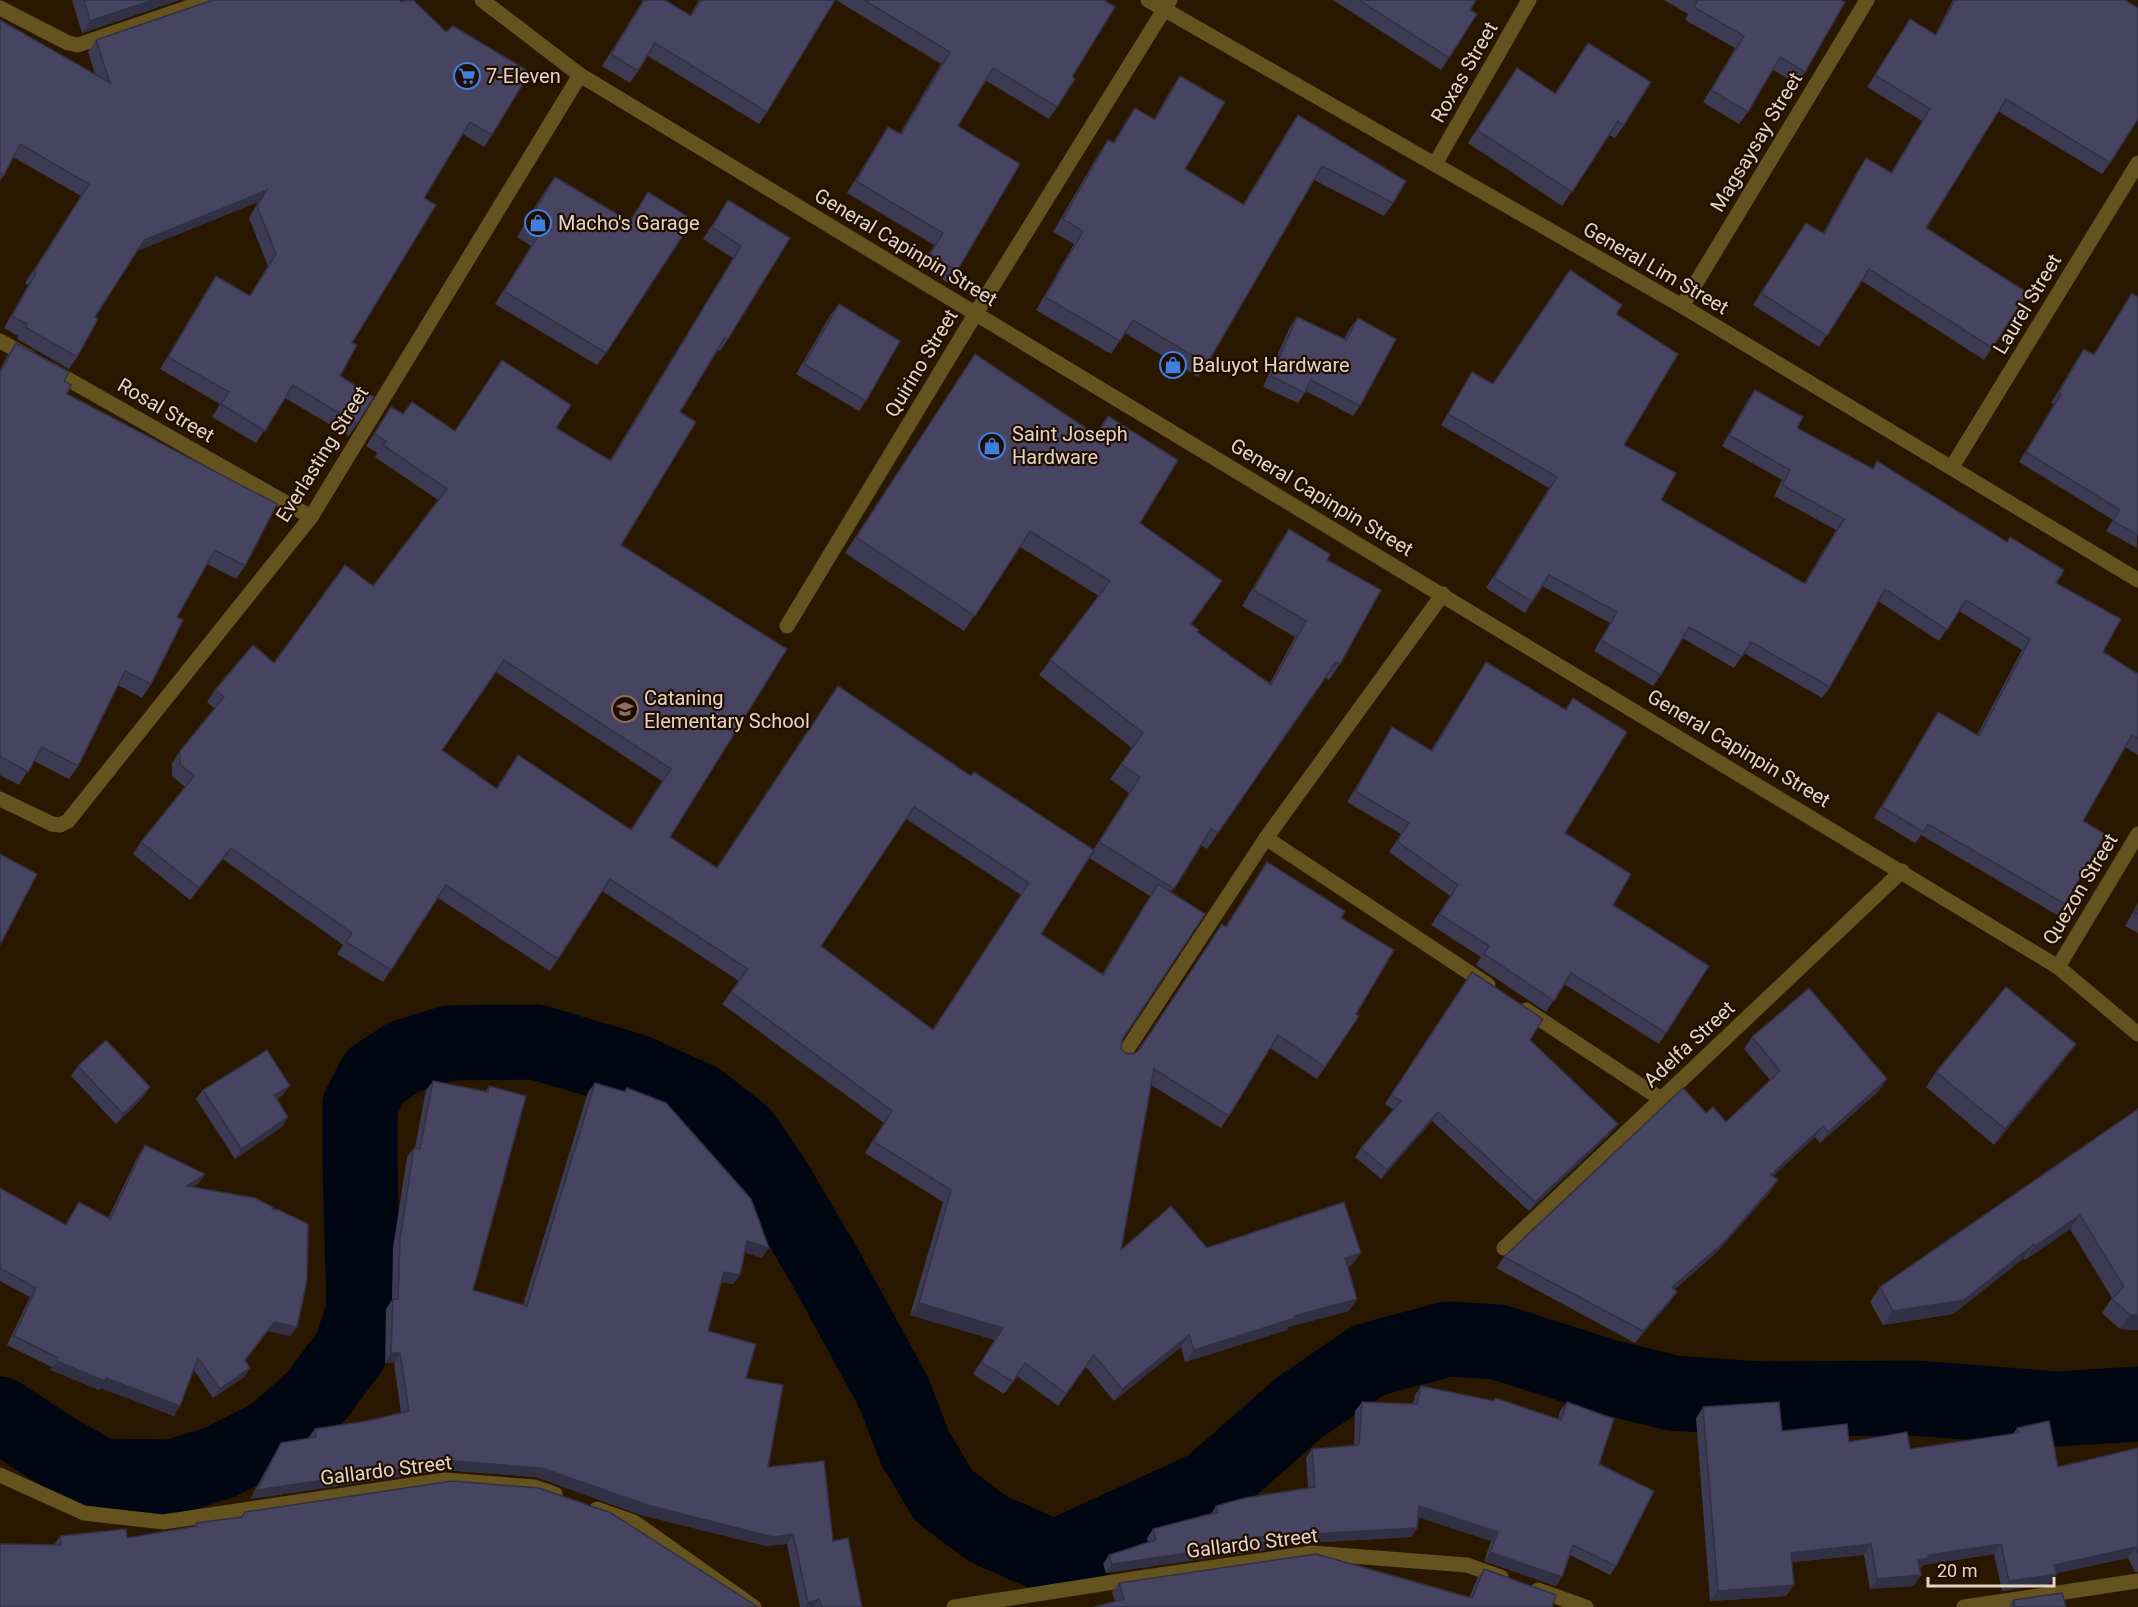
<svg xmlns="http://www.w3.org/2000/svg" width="2138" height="1607" font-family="Roboto,sans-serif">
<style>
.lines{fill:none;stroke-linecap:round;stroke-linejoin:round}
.river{stroke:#000713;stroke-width:75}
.minor{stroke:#64521f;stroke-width:15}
.tertiary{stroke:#64521f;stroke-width:15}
.wall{fill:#3d3a53;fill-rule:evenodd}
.shaded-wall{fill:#323044}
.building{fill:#474461;stroke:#323044;stroke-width:1.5;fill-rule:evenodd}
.labels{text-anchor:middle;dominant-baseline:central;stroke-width:4.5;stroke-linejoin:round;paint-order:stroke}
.street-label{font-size:20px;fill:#e2d5c6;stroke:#200d00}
.poi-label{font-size:20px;fill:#e2d5c6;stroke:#200d00;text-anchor:start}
</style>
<rect width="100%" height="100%" fill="#2a1700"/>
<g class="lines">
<!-- river -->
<path class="river" d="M0 1414 45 1444 100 1476 173 1477 221 1462 273 1435 315 1398 350 1351 364 1310 360 1166V1105L375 1076 404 1057 449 1043 536 1042 634 1071 700 1101 742 1134 772 1177 824 1265 894 1393 915 1448 944 1496 988 1529 1054 1558 1209 1487 1300 1407 1369 1360 1448 1339 1498 1342 1608 1377 1673 1393 1760 1399 1914 1398 2057 1409 2138 1404"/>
<!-- minor -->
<g class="minor">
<path d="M1148 0 1682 306 2138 580"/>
<path d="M0 8 68 43 78 45 210 0"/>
<path d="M1435 164 1529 0"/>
<path d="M1682 306 1867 0"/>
<path d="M0 341 29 357"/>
<path d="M50 369 311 517"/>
<path d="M1952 467 2138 163"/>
<path d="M787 626 976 313 1170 0"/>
<path d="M0 799 52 824 60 825 68 821 311 517 580 75"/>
<path d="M1266 838 1488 985"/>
<path d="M2058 967 2138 834"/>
<path d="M1526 1010 1661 1099"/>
<path d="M1122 1057 1266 838 1443 594"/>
<path d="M1504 1248 1902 871"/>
<path d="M1964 1607 2138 1581"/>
</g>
<!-- tertiary -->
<g class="tertiary">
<path d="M482 0 580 75 2058 967 2138 1034"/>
<path d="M0 1475 84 1513 163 1522 445 1480 535 1487 555 1494"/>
<path d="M597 1509 634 1522 754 1607"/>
<path d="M1538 1590 1586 1607"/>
<path d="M954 1607 1146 1577 1312 1553 1467 1565 1501 1577"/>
</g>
</g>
<!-- wall -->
<g class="wall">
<path d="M72 0H180L82 33Z"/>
<path d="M643 0H665L690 15 699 0H835L767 112 759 124 648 56 630 83 602 66Z"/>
<path d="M836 0H1104L1072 77 1057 107 1049 119 985 80 958 126 957 271 948 283 921 266 934 245 847 193 880 139 888 127 900 133 941 64Z"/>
<path d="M1333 0H1476L1470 10 1449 58 1441 70Z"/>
<path d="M1664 0H1841L1805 72 1797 84 1773 70 1748 112 1739 124 1703 102 1735 48 1685 20 1688 14Z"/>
<path d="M1953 0H2125L2110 163 2102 174 1998 111 1926 228 1992 348 1984 360 1862 281 1819 347 1753 305 1806 223 1823 233 1858 170 1866 158 1891 172 1922 121 1867 87 1910 19 1935 35Z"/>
<path d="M401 2 492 135 484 147 463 134 424 198 352 343 340 376 357 424 349 436 285 398 256 443 212 417 220 404 160 369 208 288 216 276 249 296 268 266 249 218 258 202 136 251 95 317 77 357 69 369 17 339 18 336 4 328 28 285 25 283 81 196 13 157 4 175 0 181V20L95 74 88 52 96 40Z"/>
<path d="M1588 43 1624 125 1615 138 1609 135 1562 206 1468 143 1517 68 1555 93Z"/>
<path d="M1180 76 1185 169 1243 204 1289 128 1298 115 1393 203 1384 216 1314 180 1207 364 1198 377 1125 333 1111 354 1036 310 1074 244 1053 232 1099 153 1108 140 1113 143 1126 121 1135 108 1154 119 1171 89Z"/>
<path d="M555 177 629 221 648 192 606 353 597 365 495 304 531 246 517 237 546 189Z"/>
<path d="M728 200 790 238 728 339 720 351 718 350 680 412 621 545 787 649 670 837 717 868 971 776 1093 850 1129 793 1110 779 1132 748 1039 675 1099 596 1020 547 964 631 845 553 975 354 1096 434 1108 416 1140 523 1191 624 1197 632 1270 683 1295 637 1242 606 1278 545 1289 529 1327 560 1340 664 1329 680 1325 677 1207 849 1201 845 1171 892 1122 1040 1121 1049 1126 1053 1134 1054 1137 1051 1225 927 1267 862 1341 918 1325 1067 1317 1079 1270 1048 1229 1116 1221 1128 1151 1085 1121 1250 1207 1248 1352 1265 1348 1267 1349 1311 1288 1327 1287 1330 1185 1362 1181 1347 1114 1401 1086 1367 1058 1406 1017 1376 1004 1394 973 1374 995 1340 910 1315 943 1202 865 1153 884 1123 722 1004 739 981 602 891 550 971 438 898 383 982 337 954 343 945 223 859 190 900 133 854 141 842 185 787 172 776V763L180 751 215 709 207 702 215 690 274 663 373 586 438 500 375 457 377 453 366 446 391 407 403 414 455 431 556 428 610 460 733 258 703 239ZM496 672 662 781 631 829 518 755 496 788 442 750ZM906 819 1021 895 933 1029 821 946ZM1089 858 1150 896 1102 974 1041 934Z"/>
<path d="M2132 293 2138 297 2137 548 2106 531 2113 520 2019 462 2054 404 2051 403 2077 359 2084 349 2094 355Z"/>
<path d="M839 304 866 401 859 411 796 374 831 314Z"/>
<path d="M1616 314 1624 445 1661 500 1804 583 1836 530 1774 496 1782 480 1722 446 1747 401 1755 390 1797 428 1872 469 1877 461 2056 583 2103 652 2138 674V755L2125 747 2083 821 2065 904 2057 915 1921 835 1915 843 1874 818 1931 723 1938 712 1977 735 2022 650 1959 611 1939 641 1878 601 1830 687 1822 698 1744 653 1734 668 1682 638 1661 675 1653 686 1594 651 1610 623 1542 586 1525 613 1486 588 1549 488 1441 425 1465 383 1472 372 1493 384Z"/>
<path d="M1297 317 1344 339 1350 328 1358 318 1360 406 1353 416 1306 391 1298 403 1263 387 1290 327Z"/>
<path d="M16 343 64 381 67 394 245 566 236 579 207 564 177 617 151 684 142 698 118 685 78 766 69 779 34 761 19 785 0 775V370L7 356Z"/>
<path d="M1486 662 1565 710 1573 698 1565 833 1613 905 1666 1033 1659 1044 1564 984 1546 1012 1476 965 1481 957 1431 925 1450 896 1389 852 1401 834 1347 802 1385 738 1392 727 1431 750Z"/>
<path d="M2138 903V933L2125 926Z"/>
<path d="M1472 972 1530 1040 1618 1124 1611 1133 1529 1211 1432 1121 1381 1179 1355 1157 1361 1148 1394 1110 1385 1104Z"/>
<path d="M1752 1037 1879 1091 1820 1143 1815 1137 1773 1176 1770 1192 1716 1253 1675 1289 1669 1303 1635 1343 1496 1268 1504 1257 1706 1113 1726 1122 1770 1080 1744 1049Z"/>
<path d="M2065 1059 1994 1145 1926 1087 1936 1072Z"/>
<path d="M78 1066 143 1097 116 1124 71 1076Z"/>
<path d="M433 1081 486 1091 489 1086 473 1290 523 1305 588 1092 595 1083 624 1091 627 1088 762 1258 744 1252 740 1275 733 1284 721 1282 708 1331 746 1378 768 1467 833 1541 862 1607H800L787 1544 766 1546 641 1515 536 1477 444 1470 250 1499 275 1453 281 1443 308 1438 315 1429 367 1421 401 1413 394 1363H385L386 1309 392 1300 393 1248 407 1157 414 1148H415L426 1090Z"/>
<path d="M203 1090 283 1095 277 1099 288 1117 282 1127 235 1159 196 1099Z"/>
<path d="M2138 1109V1330L2120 1329 2102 1313 2112 1298 2070 1229 2025 1260 2024 1258 1953 1314 1883 1325 1870 1302 1880 1287Z"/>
<path d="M145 1145 199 1183 192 1187 272 1209 290 1336 268 1331 245 1361 250 1368 244 1377 213 1398 194 1370 174 1416 101 1388 99 1390 51 1370 52 1367 7 1345 30 1297 0 1281V1188L65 1225 79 1202 108 1218 139 1154Z"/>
<path d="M1421 1386 1493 1401 1495 1398 1558 1419 1560 1411 1567 1402 1599 1464 1616 1566 1610 1575 1570 1555 1556 1586 1484 1561 1491 1541 1418 1517 1417 1528 1411 1537 1268 1545 1264 1550 1106 1573 1103 1564 1109 1555 1148 1542 1147 1538 1153 1529 1211 1514 1216 1506 1308 1488 1306 1458 1312 1449 1354 1445 1355 1411 1362 1402 1413 1404 1415 1395Z"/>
<path d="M1703 1407 1782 1431 1849 1442 1910 1449 2013 1434 2017 1428 2058 1467 2138 1448V1572H2135L2128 1558 2056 1573 2049 1584 2002 1591 1994 1554 1923 1565 1921 1568 1920 1569 1914 1586 1870 1589 1864 1555 1792 1562 1794 1585 1786 1596 1710 1601 1696 1418Z"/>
<path d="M245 1512 758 1607 54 1545 60 1536 127 1538 194 1526 196 1523 241 1517Z"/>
<path d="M1484 1569 1552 1607 1115 1601 1112 1592 1119 1583 1469 1598 1477 1579Z"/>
<path d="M2013 1600 2066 1607H2009Z"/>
</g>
<!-- shaded-wall -->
<g class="shaded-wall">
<path d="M153 0H180L82 33 90 21Z"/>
<path d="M267 190 258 202 135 252 144 240Z"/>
<path d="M231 848 223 859 190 900 199 888Z"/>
<path d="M2076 1044 2065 1059 1994 1145 2005 1129Z"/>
<path d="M1887 1079 1879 1091 1820 1143 1828 1132Z"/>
<path d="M290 1086 283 1095 268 1105 274 1095Z"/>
<path d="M150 1087 143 1097 116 1124 123 1114Z"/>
<path d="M1438 1112 1432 1121 1381 1179 1387 1170Z"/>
<path d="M288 1117 282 1127 235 1159 241 1149Z"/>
<path d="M1618 1124 1611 1133 1529 1211 1535 1202Z"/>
<path d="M1823 1126 1815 1137 1763 1186 1771 1175Z"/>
<path d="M205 1174 199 1183 180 1195 187 1186Z"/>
<path d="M1778 1180 1770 1192 1716 1253 1664 1298 1672 1287Z"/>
<path d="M2080 1215 2070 1229 2025 1260 2035 1246Z"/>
<path d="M747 1241 769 1248 762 1258 740 1250Z"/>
<path d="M2034 1244 2024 1258 1953 1314 1883 1325 1893 1311Z"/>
<path d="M1361 1253 1352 1265 1337 1270 1345 1258Z"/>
<path d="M724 1272 740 1275 733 1284 717 1281Z"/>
<path d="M1677 1292 1669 1303 1635 1343 1643 1331Z"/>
<path d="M1357 1299 1349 1311 1288 1327 1287 1330 1185 1362 1194 1350 1294 1316Z"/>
<path d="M919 1303 1003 1328 995 1340 910 1315Z"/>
<path d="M2130 1315H2138V1330L2120 1329Z"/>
<path d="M274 1322 297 1327 290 1336 268 1331 239 1369Z"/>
<path d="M1189 1335 1181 1347 1114 1401 1122 1389Z"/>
<path d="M391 1353H400L394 1363H385Z"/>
<path d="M57 1361 106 1378 180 1406 174 1416 101 1388 99 1390 51 1370Z"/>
<path d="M250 1368 244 1377 213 1398 220 1389Z"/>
<path d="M451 1461 542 1468 793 1534 787 1544 766 1546 641 1515 536 1477 444 1470 250 1499 257 1490Z"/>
<path d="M1419 1506 1498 1532 1491 1541 1412 1515Z"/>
<path d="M1417 1528 1411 1537 1268 1545 1264 1550 1106 1573 1112 1564 1257 1537Z"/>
<path d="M1871 1544 1864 1555 1784 1563 1791 1553Z"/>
<path d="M2001 1544 1994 1554 1923 1565 1921 1568 1910 1570 1918 1560 1928 1555Z"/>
<path d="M2135 1547 2128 1558 2049 1575 2057 1574 2049 1584 2002 1591 2009 1581 2054 1565Z"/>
<path d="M1490 1552 1562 1577 1556 1586 1484 1561Z"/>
<path d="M1921 1575 1914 1586 1870 1589 1877 1579Z"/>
<path d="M1794 1585 1786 1596 1710 1601 1718 1591Z"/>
<path d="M819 1599 814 1607H805L808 1603Z"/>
</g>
<!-- building -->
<g class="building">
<path d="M84 0H153L90 21Z"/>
<path d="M213 0H400L401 2 406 0H413L446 32 453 26 530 72 492 135 470 122 424 198 436 205 352 343 357 345 340 376 374 397 357 424 293 385 265 431 221 404 229 392 168 357 216 276 250 296 276 254 257 206 267 190 144 240 95 317 98 319 77 357 25 327 27 324 12 316 36 273 34 271 89 184 20 144 4 175 0 173V20L110 83 96 40Z"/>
<path d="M644 0H665L691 16 701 0H835L767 112 655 43 638 71 611 54Z"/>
<path d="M864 0H1104L1115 7 1072 77 1075 79 1057 107 993 68 958 126 1020 164 957 271 930 254 943 233 856 181 888 127 901 134 950 52Z"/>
<path d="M1359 0H1476L1470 10 1477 14 1449 58Z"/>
<path d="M1694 0H1841L1845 2 1805 72 1780 57 1748 112 1711 90 1744 36 1694 7 1697 2Z"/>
<path d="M1955 0H2125L2138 8V119L2110 163 2006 99 1926 228 2028 293 1992 348 1869 269 1827 336 1761 293 1806 223 1824 234 1866 158 1892 173 1930 109 1875 75 1910 19 1936 35Z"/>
<path d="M1588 43 1651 82 1624 125 1618 121 1572 192 1477 130 1517 68 1556 94Z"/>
<path d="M1180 76 1225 102 1185 169 1244 205 1298 115 1406 181 1393 203 1322 166 1207 364 1133 320 1120 341 1045 297 1083 231 1063 219 1108 140 1114 143 1135 108 1155 120Z"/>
<path d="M555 177 630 222 648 192 693 220 606 353 504 291 540 233 526 225Z"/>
<path d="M728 200 790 238 728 339 725 337 680 412 696 422 621 545 787 649 670 837 717 868 838 686 971 776 974 772 1094 850 1041 934 1103 975 1158 884 1205 914 1122 1040 1121 1049 1126 1053 1134 1054 1139 1050 1222 924 1226 927 1267 862 1345 911 1341 918 1394 950 1356 1014 1359 1016 1325 1067 1278 1035 1229 1116 1154 1069 1121 1250 1171 1206 1207 1248 1344 1202 1361 1253 1345 1258 1357 1299 1294 1316 1295 1318 1194 1350 1189 1335 1122 1389 1094 1355 1066 1394 1025 1363 1013 1382 981 1362 1003 1328 919 1303 951 1190 873 1141 892 1111 731 992 748 969 610 879 558 959 446 885 391 970 346 942 352 933 231 848 199 888 141 842 194 776 180 764V751L224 697 215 690 253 645 274 663 345 565 373 586 447 489 383 445 386 441 374 434 391 407 403 414 412 402 455 431 502 360 571 405 556 428 611 461 741 246 712 227ZM504 660 671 769 631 830 518 755 497 789 442 750ZM914 807 1029 883 933 1030 821 946Z"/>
<path d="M1570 270 1622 305 1616 314 1678 354 1624 445 1676 473 1661 500 1805 584 1844 519 1782 485 1790 470 1729 435 1755 390 1803 417 1797 428 1873 469 1877 461 2007 542 2010 537 2064 570 2056 583 2121 619 2103 652 2138 674V739L2132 735 2083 821 2105 834 2065 904 1928 824 1923 832 1882 807 1938 712 1979 736 2030 639 1966 600 1947 630 1885 589 1830 687 1751 642 1742 657 1689 627 1661 675 1601 640 1617 612 1549 575 1532 602 1494 578 1557 477 1448 414 1472 372 1493 384Z"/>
<path d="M2132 293 2138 297V535L2113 521 2120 510 2026 452 2061 394 2058 393 2084 349 2094 355Z"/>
<path d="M839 304 900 341 866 401 804 364Z"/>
<path d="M1297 317 1346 340 1358 318 1396 339 1360 406 1311 380 1305 393 1271 376Z"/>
<path d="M16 343 69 372 64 381 71 385 67 394 277 504 245 566 215 550 177 617 183 620 151 684 125 671 78 766 42 747 28 772 0 756V373Z"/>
<path d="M975 354 1096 435 1108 416 1178 460 1140 523 1222 581 1191 624 1199 630 1197 632 1271 685 1306 621 1253 590 1289 529 1330 554 1327 560 1381 590 1340 664 1336 662 1218 833 1211 829 1174 889 1099 842 1140 777 1121 764 1143 733 1050 660 1110 581 1030 531 975 616 856 537Z"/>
<path d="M1486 662 1566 710 1573 698 1627 732 1565 833 1631 874 1613 905 1709 966 1666 1033 1571 973 1554 1001 1484 954 1489 946 1439 914 1458 885 1397 841 1409 823 1355 791 1392 727 1432 751Z"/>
<path d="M0 854 37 874 0 945Z"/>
<path d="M2138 906V914L2135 912Z"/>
<path d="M1472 972 1543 1019 1530 1040 1618 1124 1535 1202 1438 1112 1387 1170 1361 1148 1401 1101 1391 1095Z"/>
<path d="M2006 987 2076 1044 2005 1129 1936 1072Z"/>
<path d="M1809 988 1887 1079 1828 1132 1823 1126 1771 1175 1778 1180 1724 1242 1672 1287 1677 1292 1643 1331 1504 1257 1683 1088 1706 1113 1713 1107 1726 1122 1780 1071 1752 1037Z"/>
<path d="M106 1040 150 1087 123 1114 78 1066Z"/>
<path d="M267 1050 290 1086 274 1095 288 1117 241 1149 203 1090Z"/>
<path d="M433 1081 488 1092 489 1086 526 1096 473 1290 527 1306 595 1083 625 1092 627 1088 666 1103 751 1199 769 1248 747 1241 740 1275 724 1272 708 1331 756 1344 746 1378 783 1385 768 1467 824 1461 833 1541 848 1538 862 1607H822L819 1599 808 1603 793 1534 773 1537 647 1505 542 1468 451 1461 257 1490 281 1443 316 1437 315 1429 367 1421 409 1411 400 1353H391L393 1299H398L400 1239 414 1148 420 1149Z"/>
<path d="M2138 1109V1315H2130L2112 1299 2124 1287 2080 1215 2035 1246 2034 1244 1964 1300 1893 1311 1880 1287Z"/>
<path d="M145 1145 205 1174 187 1186 255 1198 273 1207 272 1209 279 1210 308 1224 307 1281 297 1327 274 1322 245 1360 250 1368 220 1389 198 1358 180 1406 106 1378 105 1381 57 1361 58 1358 14 1336 36 1288 0 1268V1188L66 1225 79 1202 110 1219Z"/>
<path d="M1421 1386 1494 1401 1495 1398 1561 1420 1567 1402 1614 1419 1599 1464 1654 1491 1616 1566 1573 1545 1562 1577 1490 1552 1498 1532 1419 1506 1417 1528 1257 1537 1271 1541 1112 1564 1109 1555 1156 1540 1153 1529 1218 1512 1216 1506 1245 1498 1315 1487 1312 1449 1359 1445 1362 1402 1417 1404Z"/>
<path d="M1779 1402 1782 1431 1847 1424 1849 1442 1907 1432 1910 1449 2019 1433 2017 1428 2049 1421 2058 1467 2138 1448V1552L2135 1547 2054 1565 2057 1574 2009 1581 2001 1544 1928 1555 1929 1558 1918 1560 1921 1575 1877 1579 1871 1544 1791 1553 1794 1585 1718 1591 1703 1407Z"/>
<path d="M452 1481 539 1488 611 1513 758 1607H0V1544L61 1545 60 1536 126 1529 127 1538 197 1526 196 1523 242 1517 245 1512Z"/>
<path d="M1316 1554 1472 1598 1484 1569 1556 1595 1552 1607H1095L1124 1599 1119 1583Z"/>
<path d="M2062 1593 2066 1607H2015L2013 1600Z"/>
</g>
<!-- icons -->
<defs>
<symbol id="supermarket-ring" viewBox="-11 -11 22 22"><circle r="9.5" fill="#200d00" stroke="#3f7fe0" stroke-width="1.5"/><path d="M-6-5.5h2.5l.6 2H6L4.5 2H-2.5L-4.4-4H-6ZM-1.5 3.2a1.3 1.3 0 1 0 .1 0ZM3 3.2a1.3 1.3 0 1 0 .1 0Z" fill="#3f7fe0"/></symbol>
<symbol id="shop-ring" viewBox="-11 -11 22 22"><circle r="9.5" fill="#200d00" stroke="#3f7fe0" stroke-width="1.5"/><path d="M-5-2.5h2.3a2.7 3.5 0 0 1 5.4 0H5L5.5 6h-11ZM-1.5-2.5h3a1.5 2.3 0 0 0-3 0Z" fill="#3f7fe0"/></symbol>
<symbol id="school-ring" viewBox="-11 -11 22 22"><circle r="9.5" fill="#200d00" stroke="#8d6e63" stroke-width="1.5"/><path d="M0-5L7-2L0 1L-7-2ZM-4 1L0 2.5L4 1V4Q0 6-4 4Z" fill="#8d6e63"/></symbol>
</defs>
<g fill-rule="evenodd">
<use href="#supermarket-ring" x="452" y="61" width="30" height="30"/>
<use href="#shop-ring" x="523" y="208" width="30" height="30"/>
<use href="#shop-ring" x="1158" y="350" width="30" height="30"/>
<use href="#shop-ring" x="977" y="431" width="30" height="30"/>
<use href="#school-ring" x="610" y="694" width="30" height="30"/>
</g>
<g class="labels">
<!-- street labels -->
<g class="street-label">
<text transform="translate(1464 72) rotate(-60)">Roxas Street</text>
<text transform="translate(1756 142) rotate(-59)">Magsaysay Street</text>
<text transform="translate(906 247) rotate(31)">General Capinpin Street</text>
<text transform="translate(1656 268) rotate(30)">General Lim Street</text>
<text transform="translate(2027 304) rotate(-59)">Laurel Street</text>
<text transform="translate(921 363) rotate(-59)">Quirino Street</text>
<text transform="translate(166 410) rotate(30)">Rosal Street</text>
<text transform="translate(322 454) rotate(-58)">Everlasting Street</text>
<text transform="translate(1322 497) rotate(31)">General Capinpin Street</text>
<text transform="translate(1739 748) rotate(31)">General Capinpin Street</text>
<text transform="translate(2080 889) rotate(-59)">Quezon Street</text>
<text transform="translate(1689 1044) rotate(-43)">Adelfa Street</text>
<text transform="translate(386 1470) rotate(-7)">Gallardo Street</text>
<text transform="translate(1252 1543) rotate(-7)">Gallardo Street</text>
</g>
<!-- poi labels -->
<g class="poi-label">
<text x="486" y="76">7-Eleven</text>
<text x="558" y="223">Macho's Garage</text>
<text x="1192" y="365">Baluyot Hardware</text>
<text x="1012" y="434">Saint Joseph<tspan x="1012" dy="23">Hardware</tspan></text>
<text x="644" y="698">Cataning<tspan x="644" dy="23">Elementary School</tspan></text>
</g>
</g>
<!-- scale -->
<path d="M1928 1577v9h126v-9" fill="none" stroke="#e2d5c6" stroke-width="3"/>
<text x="1937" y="1577" font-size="18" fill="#e2d5c6" stroke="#200d00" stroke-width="4.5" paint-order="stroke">20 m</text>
</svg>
